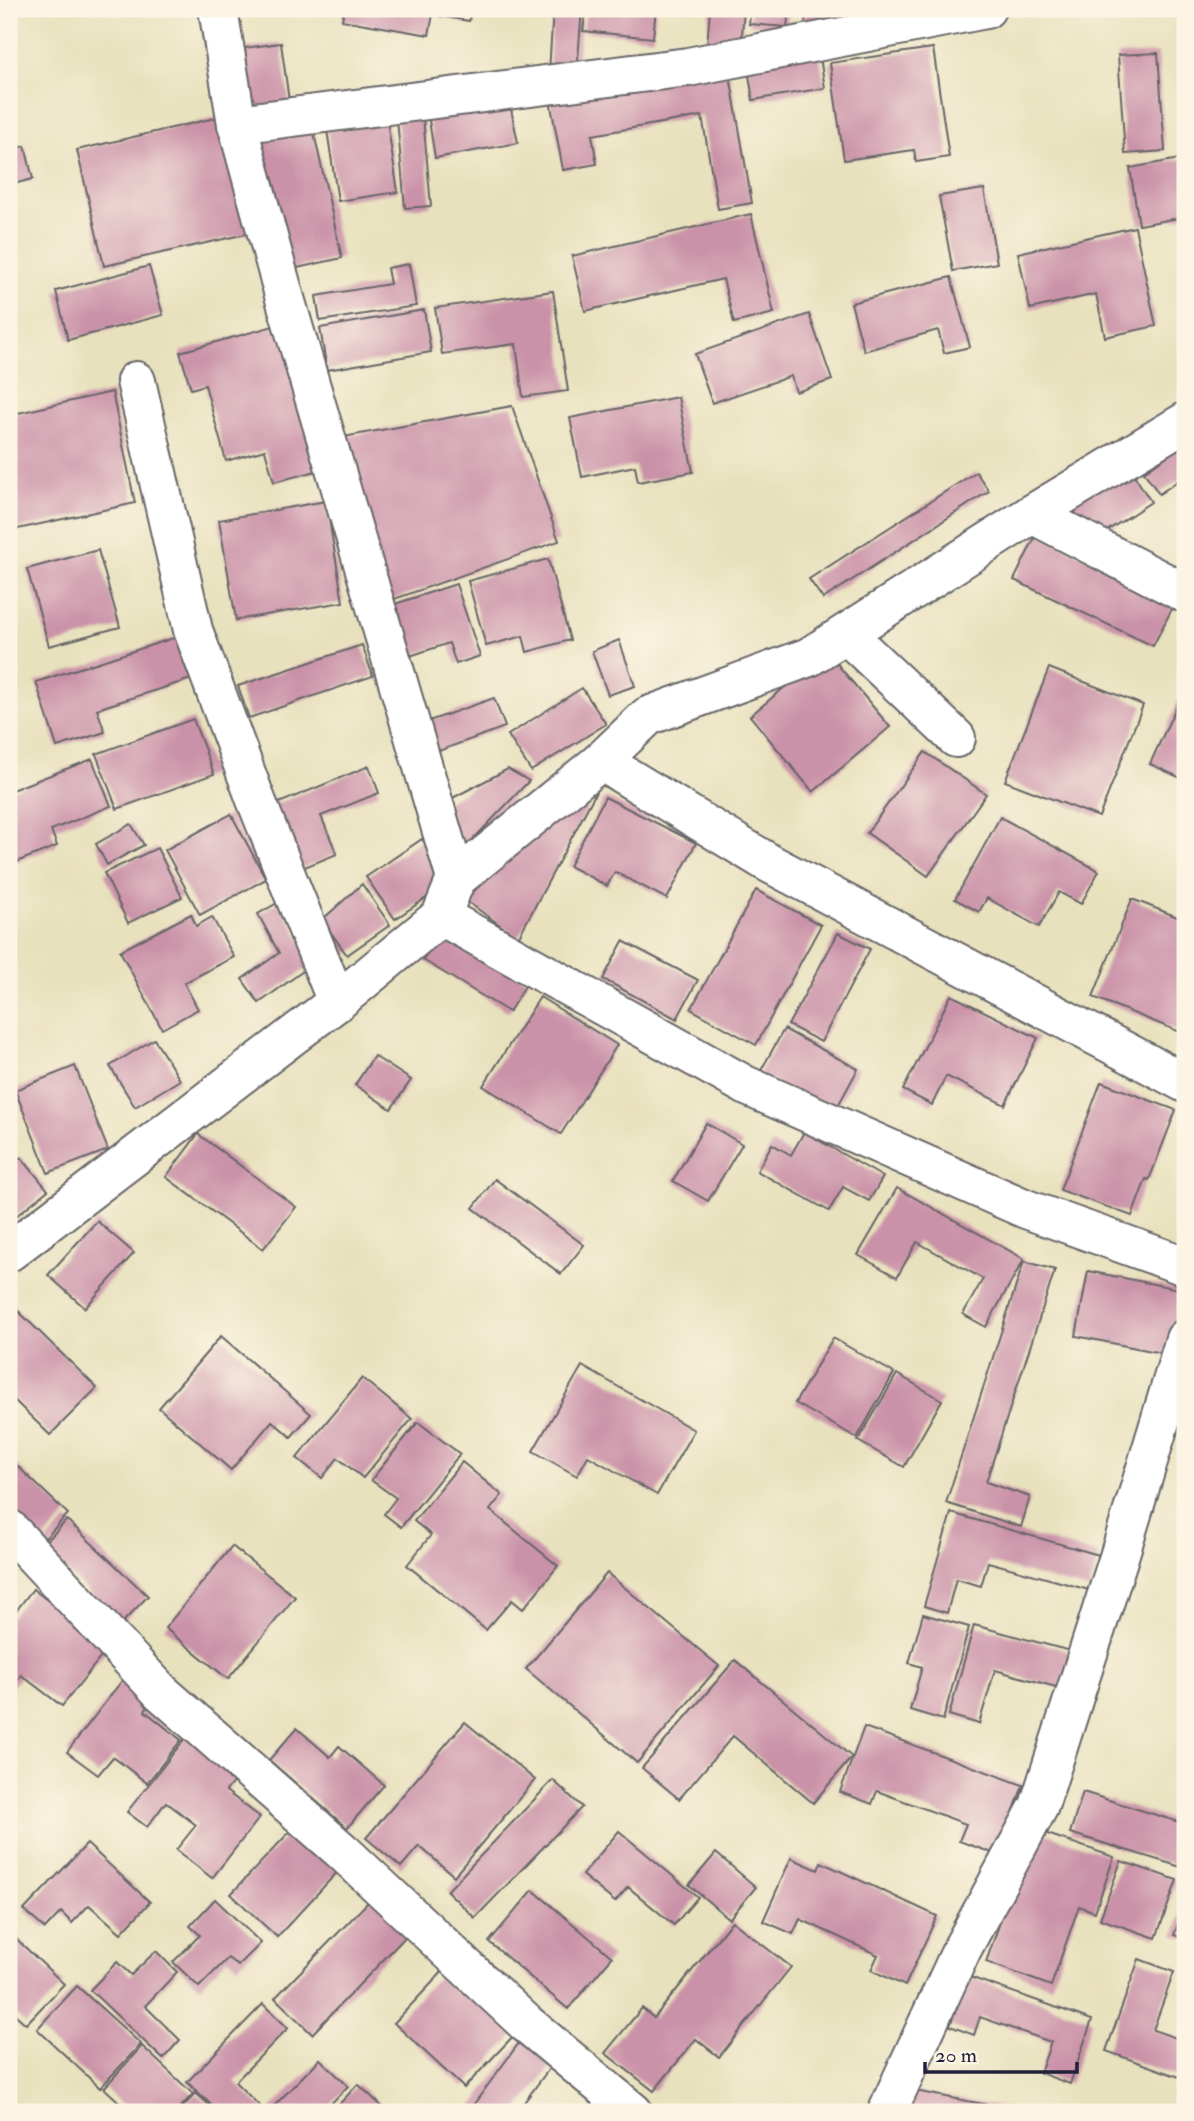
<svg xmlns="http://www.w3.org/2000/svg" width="1194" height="2121" font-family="'IM FELL Double Pica',serif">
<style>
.building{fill:#ca92a8}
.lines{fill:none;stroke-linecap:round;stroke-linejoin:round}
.street-casing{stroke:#676568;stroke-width:42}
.street{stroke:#fff;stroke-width:38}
</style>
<rect width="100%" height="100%" fill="#fcf5e5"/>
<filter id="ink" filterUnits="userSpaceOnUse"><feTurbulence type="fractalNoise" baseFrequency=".0143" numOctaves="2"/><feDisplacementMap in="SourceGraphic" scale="14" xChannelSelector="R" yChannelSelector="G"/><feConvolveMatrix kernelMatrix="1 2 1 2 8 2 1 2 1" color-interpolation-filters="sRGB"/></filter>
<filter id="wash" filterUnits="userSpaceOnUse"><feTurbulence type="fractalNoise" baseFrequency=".00686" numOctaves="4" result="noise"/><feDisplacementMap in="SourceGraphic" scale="28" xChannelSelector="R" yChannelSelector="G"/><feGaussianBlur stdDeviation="1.57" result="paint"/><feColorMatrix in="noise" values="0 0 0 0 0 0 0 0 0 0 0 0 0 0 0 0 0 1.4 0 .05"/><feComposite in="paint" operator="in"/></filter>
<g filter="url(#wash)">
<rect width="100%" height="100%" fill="#e8e1bd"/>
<g id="blocks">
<!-- building -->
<g class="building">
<path d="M344 9H434L429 35 342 20Z"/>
<path d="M440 9H471L469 21 439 16Z"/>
<path d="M553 9H582L577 71 549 72Z"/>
<path d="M586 9H656L653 38 583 31Z"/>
<path d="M710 9H744L741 48 707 46Z"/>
<path d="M751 9H789L787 27 749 24Z"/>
<path d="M803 9H923L808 35Z"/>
<path d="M281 43 290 108 253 113 245 48Z"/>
<path d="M933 48 949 157 916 162 914 150 844 160 830 63Z"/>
<path d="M9 50 15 86 9 87Z"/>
<path d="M819 51 825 88 753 100 747 63Z"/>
<path d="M1158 53 1165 151 1125 154 1118 55Z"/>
<path d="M728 64 752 203 718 209 702 116 592 135 597 164 563 170 549 95Z"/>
<path d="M509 99 518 143 435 158 428 114Z"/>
<path d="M228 115 255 232 104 266 77 150Z"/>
<path d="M423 117 431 206 405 208 397 119Z"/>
<path d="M387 121 398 192 338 201 327 130Z"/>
<path d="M312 124 342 258 279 272 249 139Z"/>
<path d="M25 146 33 179 9 185V150Z"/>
<path d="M1185 158V217L1139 225 1130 168Z"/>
<path d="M984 189 997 263 953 271 939 196Z"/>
<path d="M751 214 774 313 734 323 723 279 585 311 572 256Z"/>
<path d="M1135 227 1156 326 1105 337 1096 294 1030 309 1018 253Z"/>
<path d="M409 264 416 306 320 321 316 296 390 284 387 268Z"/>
<path d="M149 266 163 315 68 340 56 291Z"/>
<path d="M951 277 970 347 944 353 938 330 864 351 851 303Z"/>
<path d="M553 291 568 391 523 397 516 344 442 354 435 308Z"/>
<path d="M424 310 431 352 327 370 320 328Z"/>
<path d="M809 314 832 380 796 392 791 376 712 403 695 354Z"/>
<path d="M288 322 328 468 274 482 265 450 226 461 205 385 191 389 180 352Z"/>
<path d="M112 392 135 503 9 531V415Z"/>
<path d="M678 397 693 472 638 482 635 466 582 477 570 418Z"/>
<path d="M512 406 559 541 386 602 338 438Z"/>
<path d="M1185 443V476L1159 494 1144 472Z"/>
<path d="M1129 467 1151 502 1093 540 1070 505Z"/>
<path d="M976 472 989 491 823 599 809 579Z"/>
<path d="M326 501 343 602 236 620 219 520Z"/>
<path d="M1037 533 1176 601 1153 646 1014 580Z"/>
<path d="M98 550 120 627 49 646 27 569Z"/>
<path d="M548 559 570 640 527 652 523 636 486 646 468 581Z"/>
<path d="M456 584 480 656 456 664 449 643 407 657 389 606Z"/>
<path d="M180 636 194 678 97 709 105 732 57 747 36 682Z"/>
<path d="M619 640 635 686 608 695 592 651Z"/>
<path d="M362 645 373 676 249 718 238 686Z"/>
<path d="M827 652 890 727 813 792 750 716Z"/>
<path d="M1049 668 1143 705 1099 817 1005 781Z"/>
<path d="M1185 687V780L1150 764Z"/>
<path d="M582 688 606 724 531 771 508 735Z"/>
<path d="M494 698 505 727 433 753 423 723Z"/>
<path d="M193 719 214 774 117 809 96 754Z"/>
<path d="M925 752 986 794 928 876 867 833Z"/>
<path d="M92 759 111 806 51 830 57 846 9 865V791Z"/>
<path d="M369 766 379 793 321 816 337 854 300 869 274 805Z"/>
<path d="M508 769 529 781 463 850 443 803Z"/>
<path d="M583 784 596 792 518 938 465 900Z"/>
<path d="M605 797 696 843 667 899 615 872 607 886 569 866Z"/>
<path d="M231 814 266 879 200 915 165 850Z"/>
<path d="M1000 817 1099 871 1081 904 1059 892 1039 927 987 898 979 912 955 899Z"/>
<path d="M131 824 144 845 107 865 96 844Z"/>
<path d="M422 839 451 881 395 919 366 877Z"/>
<path d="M157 848 182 897 128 923 104 873Z"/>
<path d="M362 884 390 925 347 955 322 920Z"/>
<path d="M756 890 821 925 756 1045 691 1009Z"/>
<path d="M1132 899 1185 920V1034L1093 997Z"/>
<path d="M279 902 314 963 259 1003 242 979 279 953 258 914Z"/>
<path d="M191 914 196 926 212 917 234 957 184 983 198 1009 162 1029 120 951Z"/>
<path d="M442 929 528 981 509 1012 423 960Z"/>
<path d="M838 933 870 949 821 1042 788 1025Z"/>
<path d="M623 941 698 980 677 1019 603 979Z"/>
<path d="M951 995 1038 1038 1005 1105 946 1076 932 1105 903 1090Z"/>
<path d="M540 997 617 1045 561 1134 483 1086Z"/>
<path d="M784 1029 858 1069 834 1113 759 1074Z"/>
<path d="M154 1039 180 1080 135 1107 110 1066Z"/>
<path d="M374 1056 411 1080 391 1109 355 1085Z"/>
<path d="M75 1066 108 1150 48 1173 15 1090Z"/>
<path d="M1101 1082 1176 1110 1149 1180 1146 1179 1132 1216 1060 1190Z"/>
<path d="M706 1123 742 1144 708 1201 673 1181Z"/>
<path d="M804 1132 883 1177 869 1201 843 1187 829 1211 757 1171 772 1144 791 1155Z"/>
<path d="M198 1134 296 1207 263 1249 166 1177Z"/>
<path d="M21 1157 48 1190 9 1222V1168Z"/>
<path d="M495 1179 584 1245 561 1274 473 1208Z"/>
<path d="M897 1188 1024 1259 986 1327 963 1314 983 1279 917 1242 897 1277 858 1255Z"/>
<path d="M97 1221 134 1253 85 1308 48 1275Z"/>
<path d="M1024 1261 1055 1270 986 1482 1030 1497 1021 1527 946 1503Z"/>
<path d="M1088 1271 1184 1290 1172 1355 1076 1336Z"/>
<path d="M9 1302 97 1388 50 1435 9 1395Z"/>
<path d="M221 1336 311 1414 291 1437 272 1421 231 1470 159 1408Z"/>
<path d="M833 1338 894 1373 857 1438 795 1403Z"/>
<path d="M582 1366 694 1430 657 1495 588 1456 577 1476 533 1451Z"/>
<path d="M897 1374 942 1400 904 1467 858 1441Z"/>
<path d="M362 1378 412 1419 363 1478 338 1458 322 1478 297 1458Z"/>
<path d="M418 1422 460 1454 401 1527 384 1514 396 1498 371 1480Z"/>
<path d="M9 1458 68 1514 38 1546 9 1518Z"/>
<path d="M462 1462 502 1495 490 1510 558 1566 523 1609 512 1600 486 1630 407 1565 431 1535 414 1521Z"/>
<path d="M951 1513 1099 1555 1089 1590 988 1562 981 1586 956 1579 947 1613 924 1606Z"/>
<path d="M67 1520 148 1596 121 1624 41 1547Z"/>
<path d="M232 1546 295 1597 228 1679 165 1628Z"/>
<path d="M607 1573 719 1666 637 1763 526 1669Z"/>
<path d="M33 1589 108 1648 62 1706 21 1675 9 1691V1620Z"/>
<path d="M923 1614 969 1627 943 1720 910 1710 922 1667 909 1663Z"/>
<path d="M974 1625 1085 1655 1074 1692 995 1670 979 1724 949 1715Z"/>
<path d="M735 1660 852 1757 813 1803 733 1736 679 1799 642 1768Z"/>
<path d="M128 1673 156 1695 145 1711 181 1740 147 1783 113 1757 98 1775 67 1752Z"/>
<path d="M465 1722 535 1780 454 1876 419 1846 401 1867 366 1838Z"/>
<path d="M864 1727 1023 1785 998 1855 959 1841 966 1824 877 1791 872 1804 840 1792Z"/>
<path d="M297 1728 330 1757 339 1746 384 1785 347 1828 269 1760Z"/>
<path d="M191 1731 242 1771 226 1791 260 1817 212 1878 176 1850 196 1825 166 1802 147 1827 127 1812Z"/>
<path d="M553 1780 582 1807 475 1918 447 1891Z"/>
<path d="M1083 1792 1185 1824 1184 1868 1070 1833Z"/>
<path d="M298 1823 343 1866 277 1937 231 1894Z"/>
<path d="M1033 1829 1114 1857 1095 1912 1079 1906 1051 1986 986 1962Z"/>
<path d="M619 1831 698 1897 674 1925 628 1887 615 1902 582 1875Z"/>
<path d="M87 1844 150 1902 121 1933 89 1905 72 1923 61 1912 45 1929 24 1910Z"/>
<path d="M716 1853 756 1887 729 1919 689 1885Z"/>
<path d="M791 1858 818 1870 821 1862 937 1916 905 1986 871 1970 878 1955 800 1919 793 1934 763 1921Z"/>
<path d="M1121 1861 1177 1880 1156 1938 1100 1919Z"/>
<path d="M533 1890 612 1957 568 2009 489 1942Z"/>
<path d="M373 1897 410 1932 312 2034 275 1998Z"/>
<path d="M215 1899 261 1943 238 1966 228 1958 199 1987 173 1962 200 1935 190 1926Z"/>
<path d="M1185 1905V1939L1174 1935Z"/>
<path d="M732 1921 791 1967 719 2057 696 2039 654 2091 605 2053 642 2008 654 2018Z"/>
<path d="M9 1932 64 1984 26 2024 9 2009Z"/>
<path d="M156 1951 177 1972 145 2006 180 2040 163 2059 90 1990 117 1962 131 1975Z"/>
<path d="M1139 1959 1174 1972 1153 2030 1185 2041V2079L1106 2051Z"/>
<path d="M447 1967 517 2032 464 2088 394 2023Z"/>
<path d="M967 1976 1092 2020 1070 2084 1040 2073 1051 2042 980 2017 974 2035 950 2026Z"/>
<path d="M77 1986 141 2044 100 2088 37 2029Z"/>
<path d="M263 2004 288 2028 235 2082 266 2112H219L187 2082Z"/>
<path d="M522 2039 554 2062 517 2112H468Z"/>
<path d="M142 2046 193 2094 176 2112H130L104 2088Z"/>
<path d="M320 2059 348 2086 323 2112H268Z"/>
<path d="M358 2084 388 2112H332Z"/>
<path d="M915 2091 1020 2111V2112H906Z"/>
<path d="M196 2093 217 2112H178Z"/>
</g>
</g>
</g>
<g filter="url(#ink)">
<use href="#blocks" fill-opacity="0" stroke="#676568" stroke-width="2"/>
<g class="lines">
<defs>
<g id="street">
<path d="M218 9 237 124 284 295 456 879"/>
<path d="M237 124 688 67 986 9"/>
<path d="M136 381 193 630 256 800 337 1002"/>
<path d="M1032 514 1185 593"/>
<path d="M846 634 956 738"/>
<path d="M601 761 767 862 1185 1083"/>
<path d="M441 916 747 1086 1026 1209 1185 1266"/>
<path d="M9 1252 337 1002 441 916 456 879 601 761 648 716 809 657 1032 514 1185 422"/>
<path d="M9 1529 161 1692 343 1852 527 2024 633 2112"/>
<path d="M887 2112 962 1949 1039 1806 1119 1557 1185 1339"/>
</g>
</defs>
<!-- street casing -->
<use href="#street" class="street-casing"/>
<!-- street -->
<use href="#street" class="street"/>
</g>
</g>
<!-- margin -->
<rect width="1194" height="2121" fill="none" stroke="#fcf5e5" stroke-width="35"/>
<!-- scale -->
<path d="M925 2062v10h152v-10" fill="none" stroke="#22223b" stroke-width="3.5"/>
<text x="935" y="2062" font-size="21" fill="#22223b" stroke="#fcf5e5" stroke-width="5" paint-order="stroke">20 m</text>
</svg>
